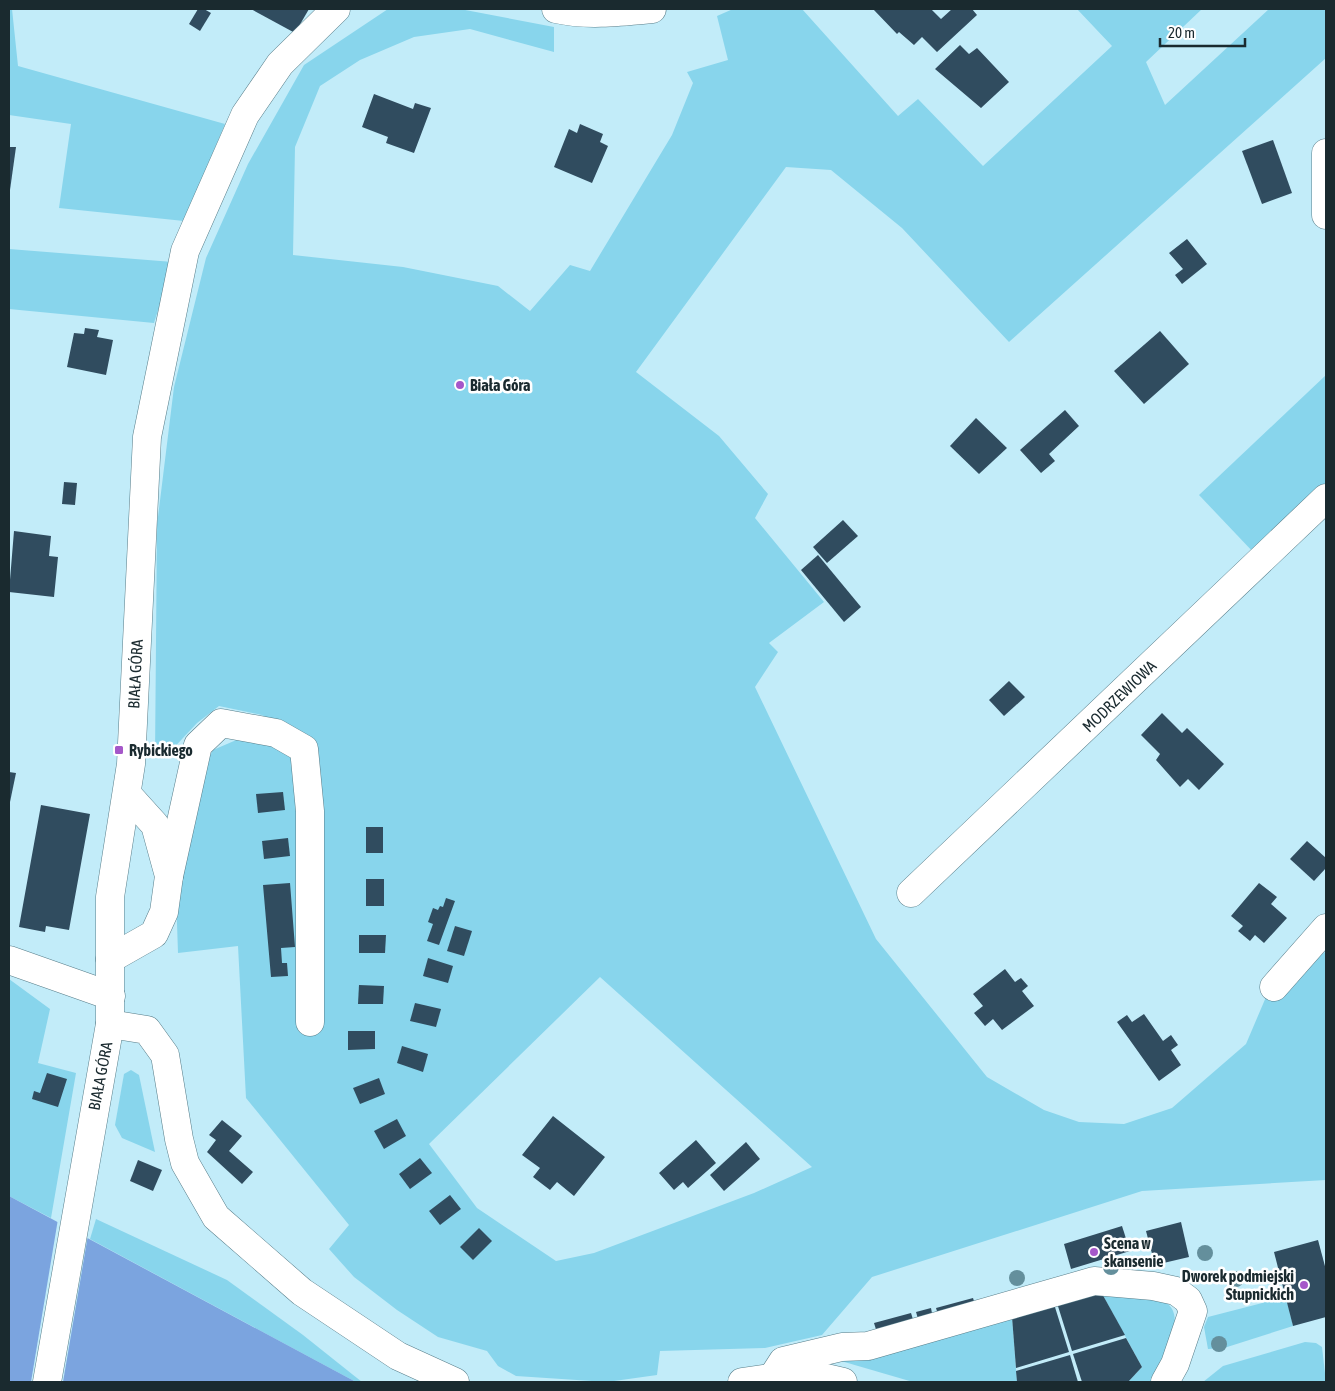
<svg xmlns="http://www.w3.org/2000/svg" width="1335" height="1391" font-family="'Asap Condensed',sans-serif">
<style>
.green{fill:#88d5ec;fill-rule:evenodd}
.water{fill:#7ba4df}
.pier{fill:#c2ecf9}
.building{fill:#304c5f}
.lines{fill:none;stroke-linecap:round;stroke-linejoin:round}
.minor-casing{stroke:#577d89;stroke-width:29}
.minor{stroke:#fff;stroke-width:28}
.tree{fill:#648f9c}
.poi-dot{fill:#a557c9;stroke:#fff;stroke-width:2}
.labels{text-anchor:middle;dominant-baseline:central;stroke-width:5;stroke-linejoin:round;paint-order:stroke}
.poi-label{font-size:16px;font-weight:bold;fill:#1a2a2f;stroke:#fff;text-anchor:start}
.street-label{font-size:16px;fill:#1a2a2f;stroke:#fff}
</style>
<rect width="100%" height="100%" fill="#c2ecf9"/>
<!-- green -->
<g class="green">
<path d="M9 9H12L18 66 225 124 184 221 59 208 71 124 9 115Z"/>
<path d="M388 9H460L554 27V52L470 29 414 37 360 60 320 86 295 147 293 255 403 267 498 286 530 311 570 265 590 271 672 135 693 83 687 72 728 60 717 16 733 9H802L898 116 918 99 983 166 1112 46 1077 9H1202L1146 62 1165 105 1269 9H1326V58L1009 342 902 228 831 170 786 167 636 372 719 436 768 494 755 518 824 602 769 643 778 652 755 687 876 939 987 1077 1044 1110 1079 1122 1124 1124 1172 1108 1246 1044 1266 997 1325 952 1326 1180 1142 1191 872 1277 822 1335 765 1348 660 1351 657 1375 607 1382 516 1376 498 1366 487 1351 438 1337 397 1310 354 1277 329 1249 349 1225 246 1098 238 946 178 953 176 893 201 772 213 750 248 735 312 746 262 715 219 706 197 723 168 754 155 757 157 525 174 387 206 258 248 164 304 65ZM600 977 812 1167 754 1193 594 1253 556 1261 477 1208 429 1144Z"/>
<path d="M9 249 173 262 154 323 9 309Z"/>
<path d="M1326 375V482L1255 554 1199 495Z"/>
<path d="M9 979 50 1009 38 1063 76 1073 51 1218 9 1196Z"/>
<path d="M131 1070 139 1075 155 1152 122 1138 115 1125 124 1074Z"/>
<path d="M96 1219 227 1280 303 1335 362 1382H356L90 1239Z"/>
<path d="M1100 1290C1119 1293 1140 1293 1158 1299 1195 1310 1161 1360 1151 1382H1128L1142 1367Z"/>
<path d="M1286 1297 1293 1326 1224 1348 1208 1349 1204 1327 1208 1317Z"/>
<path d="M1012 1317 1017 1382H913L841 1361Z"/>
<path d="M1305 1342 1316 1343 1322 1347 1326 1382H1203L1223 1366Z"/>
</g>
<!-- water -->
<path class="water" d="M9 1196 356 1382H9Z"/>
<!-- pier -->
<path class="pier" d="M58 1219 88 1235 63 1382H31Z"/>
<!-- building -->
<g class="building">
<path d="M198 9H204L211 13 200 31 189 24Z"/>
<path d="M251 9H309L295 33Z"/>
<path d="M873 9H931L941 19 952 9H972L977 15 937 52 922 37 914 45 899 32 897 34Z"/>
<path d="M960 45 969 54 977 48 1009 82 981 108 935 69Z"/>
<path d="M374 94 413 109 415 103 431 108 414 153 386 143 388 137 362 127Z"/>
<path d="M580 124 603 134 600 142 608 146 592 183 554 167 569 129 577 133Z"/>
<path d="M1273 140 1292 193 1262 204 1242 151Z"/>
<path d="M9 147H16L10 190H9Z"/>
<path d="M1187 239 1207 264 1182 284 1175 275 1183 269 1169 253Z"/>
<path d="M85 328 99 330 97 337 113 340 106 375 67 367 74 333 84 334Z"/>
<path d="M1160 331 1189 364 1144 404 1114 371Z"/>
<path d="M1065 410 1079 426 1049 454 1055 461 1041 473 1020 450Z"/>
<path d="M976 418 1007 448 979 474 950 446Z"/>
<path d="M64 482 77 483 75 505 62 504Z"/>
<path d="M843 520 858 536 827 563 813 547Z"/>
<path d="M14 531 51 536 49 556 58 557 54 597 9 592Z"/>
<path d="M818 555 861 607 844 622 801 570Z"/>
<path d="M1009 681 1025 697 1004 716 989 700Z"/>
<path d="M1162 713 1182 733 1187 728 1224 764 1199 790 1188 779 1180 787 1156 760 1160 754 1141 735Z"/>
<path d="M9 772 16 773 10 802H9Z"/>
<path d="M283 792 285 810 258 813 256 794Z"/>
<path d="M41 805 90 814 69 930 46 926 45 932 19 927Z"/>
<rect x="366" y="827" width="17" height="26"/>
<path d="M288 838 290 856 264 859 262 841Z"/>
<path d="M1307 841 1326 858V868L1314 881 1290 859Z"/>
<rect x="366" y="879" width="18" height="27"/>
<path d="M290 883 295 947 281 948 282 963H287L288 976 271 977 263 885Z"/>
<path d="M1259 883 1277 897 1271 904 1287 918 1264 943 1255 935 1250 941 1238 931 1243 926 1231 916Z"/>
<path d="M446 898 455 901 439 945 427 941 433 924 428 922 433 908 438 910 440 906 443 907Z"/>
<path d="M455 926 472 931 464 956 447 951Z"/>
<path d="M359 935H386L385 953H359Z"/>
<path d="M428 958 453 966 448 983 423 976Z"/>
<path d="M1005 969 1015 982 1021 978 1028 986 1022 991 1034 1006 1002 1030 993 1019 985 1026 974 1013 983 1006 973 994Z"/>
<path d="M359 985 384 986 383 1004H358Z"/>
<path d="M415 1003 441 1009 436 1027 410 1021Z"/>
<path d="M1144 1014 1163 1041 1171 1035 1178 1045 1171 1050 1181 1065 1159 1081 1117 1022 1127 1015 1132 1022Z"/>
<path d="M348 1031H375V1049L348 1050Z"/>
<path d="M402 1046 428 1054 423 1072 397 1063Z"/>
<path d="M47 1073 67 1079 58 1107 32 1099 34 1091 40 1093Z"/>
<path d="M379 1078 385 1094 360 1104 353 1088Z"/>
<path d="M553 1116 605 1157 574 1196 557 1182 550 1190 533 1177 540 1168 522 1155Z"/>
<path d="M397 1119 406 1136 384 1149 374 1131Z"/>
<path d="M222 1120 242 1136 229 1151 253 1172 242 1184 207 1152 216 1140 209 1135Z"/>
<path d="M696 1140 716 1163 688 1188 683 1182 674 1190 659 1173Z"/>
<path d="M746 1142 760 1159 724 1191 710 1175Z"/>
<path d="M420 1158 432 1173 410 1189 399 1174Z"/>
<path d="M138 1160 162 1170 153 1191 130 1181Z"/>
<path d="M450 1195 461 1209 440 1225 429 1211Z"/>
<path d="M1181 1222 1189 1257 1155 1265 1146 1231Z"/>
<path d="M1122 1226 1130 1251 1071 1269 1064 1244Z"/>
<path d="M479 1228 492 1241 473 1260 460 1247Z"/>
<path d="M1318 1240 1326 1270V1317L1293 1326 1274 1252Z"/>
<path d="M1100 1290 1125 1335 1072 1351 1057 1303Z"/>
<path d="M973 1298 976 1308 939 1318 936 1308Z"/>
<path d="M1054 1304 1069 1352 1016 1368 1012 1317Z"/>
<path d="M931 1308 933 1319 919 1322 916 1312Z"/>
<path d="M911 1313 915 1326 878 1336 874 1323Z"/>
<path d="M1126 1338 1142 1367 1128 1382H1082L1073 1354Z"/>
<path d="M1070 1355 1078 1382H1017L1016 1371Z"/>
</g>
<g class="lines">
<defs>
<g id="minor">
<path d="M556 9C586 16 621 12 652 9"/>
<path d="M1326 153V215"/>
<path d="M169 876 198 745 221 723 276 733 304 749 310 811V1022"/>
<path d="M911 893 1326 498"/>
<path d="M110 959 154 934 164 912 169 876 155 825 127 794"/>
<path d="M9 960 111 996"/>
<path d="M1274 987 1326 928"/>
<path d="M110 1024 147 1030 165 1055 179 1139 185 1163 216 1217 302 1292 398 1356 455 1382"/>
<path d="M772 1378 783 1361 842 1347 868 1346 1094 1281 1153 1286 1176 1291 1188 1300 1193 1311 1175 1364 1165 1382"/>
<path d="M47 1382 110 1024V897L131 764 147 437 185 251 245 115 280 64 336 9"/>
<path d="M742 1382 804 1373 843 1382"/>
</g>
</defs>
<!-- minor casing -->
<use href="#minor" class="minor-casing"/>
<!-- minor -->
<use href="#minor" class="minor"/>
</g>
<!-- trees -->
<g class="tree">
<circle cx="1205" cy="1253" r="8"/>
<circle cx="1111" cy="1267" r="8"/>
<circle cx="1017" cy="1278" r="8"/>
<circle cx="1236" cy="1279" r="8"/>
<circle cx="1219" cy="1344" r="8"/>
</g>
<!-- markers -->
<g class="poi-dot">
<circle cx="460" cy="385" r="5"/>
<rect x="114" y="745" width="10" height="10" rx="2.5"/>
<circle cx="1094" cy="1252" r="5"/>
<circle cx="1304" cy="1285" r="5"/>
</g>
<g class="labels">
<!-- poi labels -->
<g class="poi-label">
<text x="470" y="385">Biała Góra</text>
<text x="129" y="750">Rybickiego</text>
<text x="1104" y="1243">Scena w<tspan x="1104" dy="18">skansenie</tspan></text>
<text x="1294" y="1276" text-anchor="end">Dworek podmiejski<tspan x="1294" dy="18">Stupnickich</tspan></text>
</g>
<!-- street labels -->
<g class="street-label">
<text transform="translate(135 674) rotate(-87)">BIAŁA GÓRA</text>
<text transform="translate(1119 696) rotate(-44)">MODRZEWIOWA</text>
<text transform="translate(100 1076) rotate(-79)">BIAŁA GÓRA</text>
</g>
</g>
<!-- border -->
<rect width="1335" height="1391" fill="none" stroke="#1a2a2f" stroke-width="20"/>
<!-- scale -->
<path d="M1160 38v8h85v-8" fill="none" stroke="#1a2a2f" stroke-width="2.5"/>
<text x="1168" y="38" font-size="15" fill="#1a2a2f" stroke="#ffffff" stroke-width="4" paint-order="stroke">20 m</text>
</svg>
